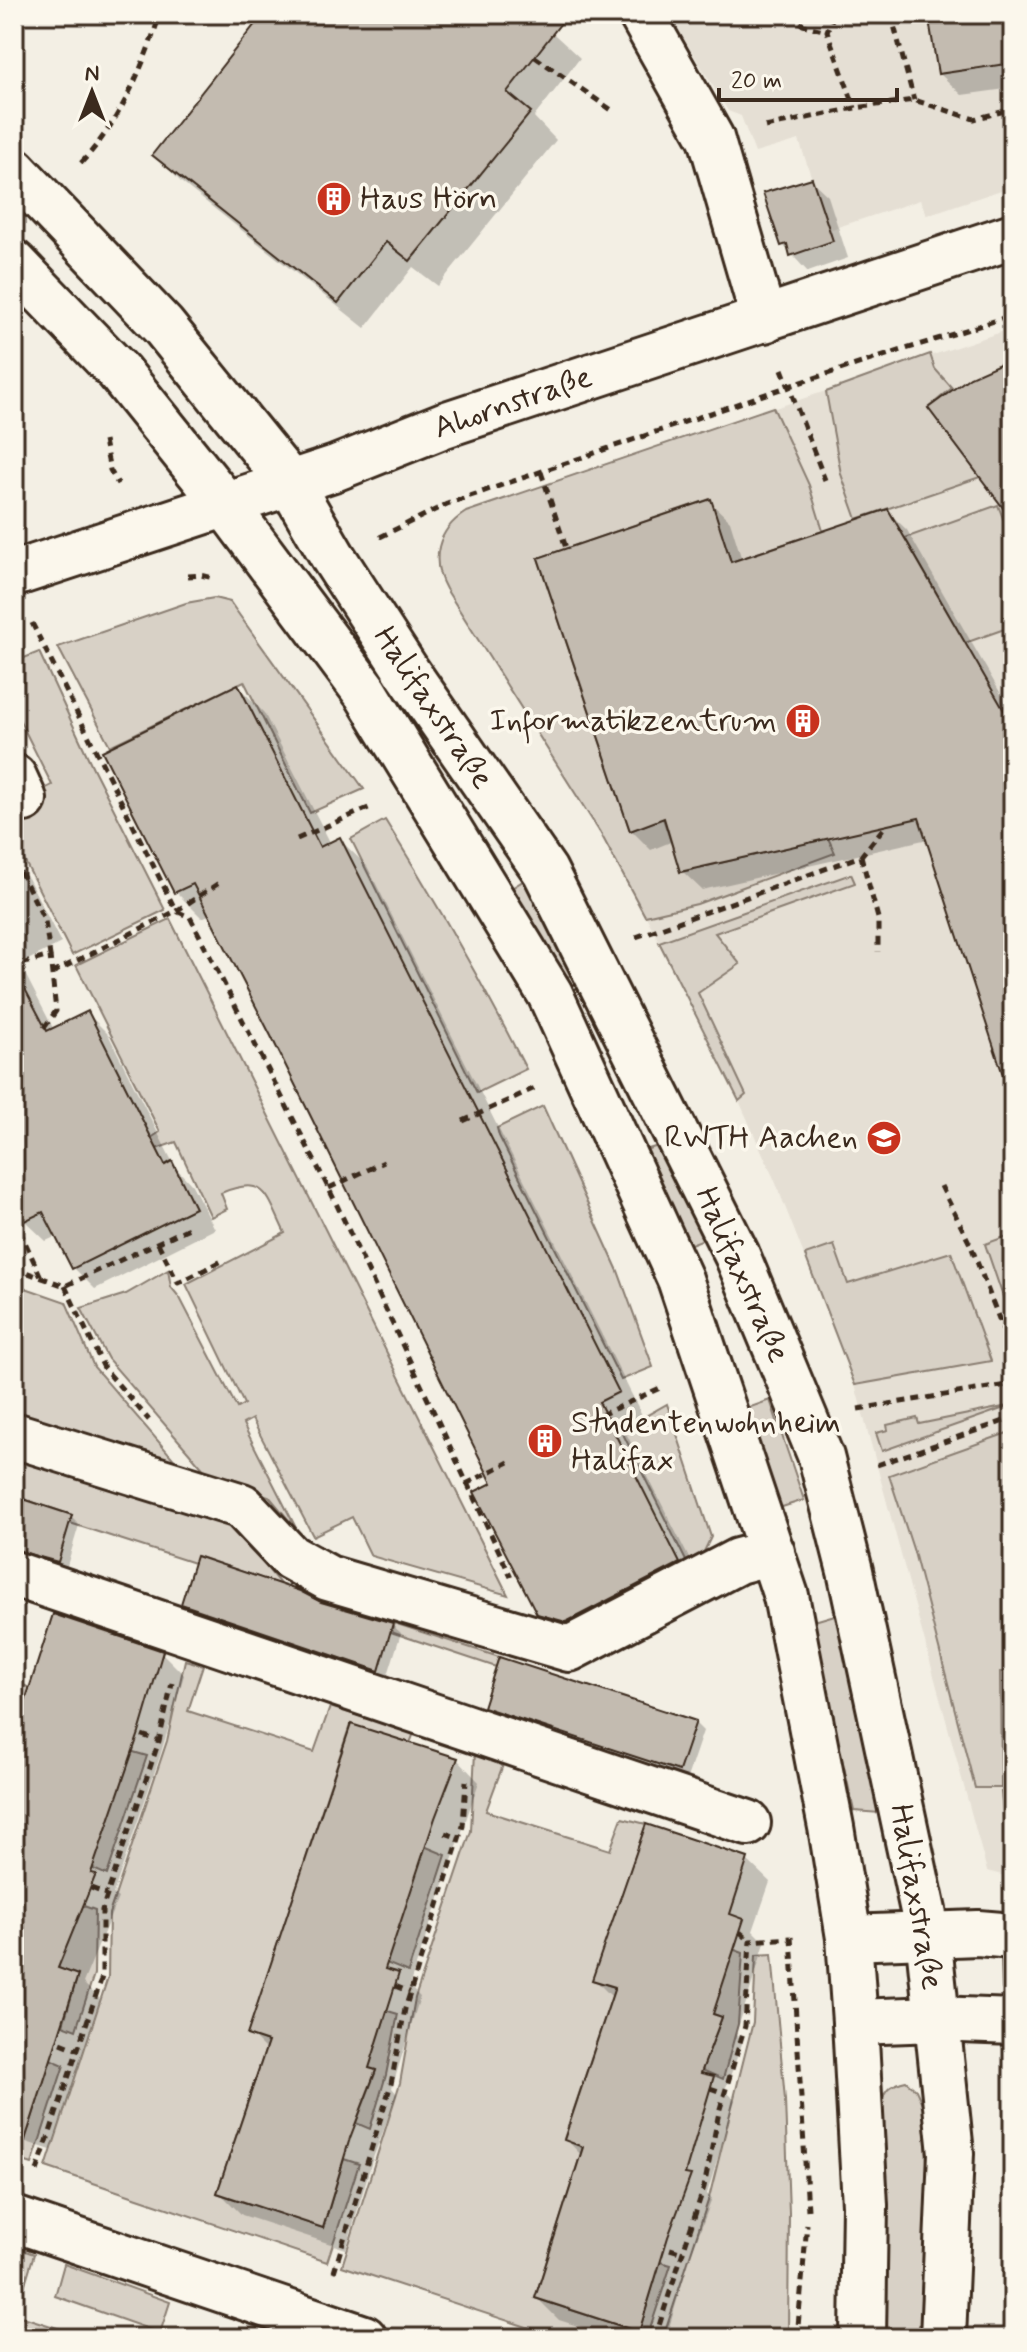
<svg xmlns="http://www.w3.org/2000/svg" width="1027" height="2352" font-family="Mynerve,sans-serif">
<style>
.built{fill:#e5dfd4}
.green{fill:#d8d1c6;stroke:#8a7e72;stroke-width:2}
.shadow{fill:#0003}
.building{fill:#c3bbb0;stroke:#3b2a1e;stroke-width:2}
.lines{fill:none;stroke-linecap:round;stroke-linejoin:round}
.minor-casing{stroke:#3b2a1e;stroke-width:50}
.major-casing{stroke:#3b2a1e;stroke-width:50}
.path{stroke:#3b2a1e;stroke-width:5;stroke-dasharray:8 6;stroke-linecap:butt}
.minor{stroke:#fbf7ec;stroke-width:44}
.major{stroke:#fbf7ec;stroke-width:44}
.labels{text-anchor:middle;dominant-baseline:central;stroke-width:7;stroke-linejoin:round;paint-order:stroke}
.poi-label{font-size:32px;fill:#3b2a1e;stroke:#fbf7ec;text-anchor:start}
.street-label{font-size:32px;fill:#3b2a1e;stroke:#fbf7ec}
</style>
<rect width="100%" height="100%" fill="#f3efe4"/>
<filter id="ink" filterUnits="userSpaceOnUse"><feTurbulence type="fractalNoise" baseFrequency=".0125" numOctaves="2"/><feDisplacementMap in="SourceGraphic" scale="16" xChannelSelector="R" yChannelSelector="G"/><feConvolveMatrix kernelMatrix="1 2 1 2 8 2 1 2 1" color-interpolation-filters="sRGB"/></filter>
<g filter="url(#ink)">
<!-- built -->
<g class="built">
<path d="M669 14H1013V186L927 215 920 200 829 230 799 140 755 153 741 116 728 111Z"/>
<path d="M1013 328V1878L987 1871 855 1385 775 1181 736 1094 648 920 601 834 446 589 440 578 437 561 442 537 451 523 466 512Z"/>
</g>
<!-- green -->
<g class="green">
<path d="M930 354 935 369 952 388 928 408 980 477 857 519 841 474 826 392Z"/>
<path d="M773 407 809 485 823 531 731 562 710 499 538 558 630 831 663 818 681 872 828 838 835 853 697 904 645 916 601 834 446 589C430 560 437 530 466 512Z"/>
<path d="M998 505 1013 545V626L965 643 905 538Z"/>
<path d="M214 598 230 602 235 609 364 789 310 813 244 681 110 746 58 647 186 603Z"/>
<path d="M39 652 93 768 165 910 72 955 14 840V804L52 785 14 709V662Z"/>
<path d="M385 820C436 901 483 984 526 1069L477 1093 351 839Z"/>
<path d="M851 874 855 883 715 933 740 964 698 993 746 1095 739 1101 659 942Z"/>
<path d="M523 881 576 973 561 980 510 889Z"/>
<path d="M170 919 508 1595 371 1556 352 1517 313 1536 252 1419 243 1424 297 1530 269 1496 212 1479 108 1359 81 1308 126 1294 168 1270 171 1287 180 1298 237 1408 244 1404 186 1284 285 1233C267 1197 267 1174 221 1193L227 1209 211 1217 176 1142 156 1149 151 1138 160 1132 76 965Z"/>
<path d="M543 1106 618 1271 653 1367 621 1380 499 1136 497 1128Z"/>
<path d="M665 1144 704 1239 683 1247 645 1150Z"/>
<path d="M1013 1234V1326L985 1244Z"/>
<path d="M834 1245 848 1284 951 1252 991 1361 855 1385 805 1255Z"/>
<path d="M14 1284 66 1302 94 1367 178 1464V1468L14 1414Z"/>
<path d="M770 1400 804 1500 779 1508 745 1409Z"/>
<path d="M667 1404 711 1537 700 1560 688 1565 621 1430Z"/>
<path d="M1013 1405 882 1451 876 1433 888 1430 887 1425 917 1418 919 1424Z"/>
<path d="M1013 1431V1618L1004 1619 1005 1672H1000L1001 1788H975L914 1552 889 1475Z"/>
<path d="M14 1456 233 1527 281 1585 197 1556 194 1563 70 1523 72 1515 14 1496Z"/>
<path d="M838 1614 880 1813 854 1811 811 1622Z"/>
<path d="M394 1623 499 1657 496 1667 391 1632Z"/>
<path d="M185 1660 203 1665 188 1711 314 1752 330 1707 414 1733 410 1743 350 1725 248 2034 268 2042 217 2193 323 2228 344 2159 359 2164 327 2262 46 2167 108 1977 109 1914 167 1741Z"/>
<path d="M14 1681 30 1688 14 1735Z"/>
<path d="M130 1751 147 1756 107 1875 91 1868Z"/>
<path d="M475 1752 504 1762 486 1811 610 1850 622 1818 646 1824 593 1980 615 1987 564 2139 583 2147 535 2298 639 2332 660 2262 671 2265 647 2338H560L342 2266 400 2083 415 1998 471 1831Z"/>
<path d="M1001 1792H1013V1868L1009 1867Z"/>
<path d="M424 1846 446 1855 408 1972 386 1963Z"/>
<path d="M78 1904 95 1910 94 1974 76 2030 63 2025 78 1975 58 1968Z"/>
<path d="M719 1944 743 1953 738 2024 723 2079 702 2070 722 2017 699 2009Z"/>
<path d="M772 1954 785 2100 789 2213 788 2338H663L709 2198 753 2022 756 1955Z"/>
<path d="M1001 1959 1013 1960V1991L1002 1989Z"/>
<path d="M371 2006 398 2014 386 2075 370 2129 356 2123 376 2071 354 2062Z"/>
<path d="M50 2059 64 2065 32 2164 14 2158V2124L29 2128Z"/>
<path d="M906 2081 916 2090 924 2108 927 2162 926 2338H885L882 2102C885 2088 893 2084 906 2081Z"/>
<path d="M14 2247 34 2254 24 2287 14 2284Z"/>
<path d="M64 2264 170 2302 160 2333 55 2296Z"/>
<path d="M14 2314 88 2338H14Z"/>
</g>
<!-- shadow -->
<g class="shadow">
<path d="M266 14H532L580 58 534 117 556 140 438 286 413 267 365 328 181 182 155 155Z"/>
<path d="M930 14H1013V88L962 95 939 73Z"/>
<path d="M811 180 828 196 848 258 808 272 783 245Z"/>
<path d="M1013 361V541L998 498Z"/>
<path d="M710 502 730 521 742 560 887 511 907 530 1013 715V1095L928 839 702 890 682 871 673 841 651 850 631 830Z"/>
<path d="M238 686 264 713 331 844 340 840 367 866 644 1419 624 1429 705 1590 566 1640 539 1612 495 1484 211 914 202 918 176 892Z"/>
<path d="M14 864 28 878 61 943 20 964 54 1030 87 1013 108 1034 175 1167 192 1185 215 1229 95 1289 74 1268 57 1236 46 1241 25 1221 14 1199Z"/>
<path d="M14 1498 71 1517 79 1525 66 1569 14 1552Z"/>
<path d="M184 1604H320L392 1625 401 1633 387 1678 192 1612Z"/>
<path d="M1006 1620H1013V1801L1003 1791 1002 1674H1007Z"/>
<path d="M162 1653 184 1675 160 1756 113 1894 118 1898 83 1983 100 1999 51 2150 14 2138V1738Z"/>
<path d="M485 1706 695 1723 703 1731 687 1778 494 1714Z"/>
<path d="M457 1759 479 1782 409 1986 420 1997 392 2088 397 2094 372 2161 346 2249 242 2215 220 2193 267 2051 250 2034Z"/>
<path d="M747 1860 770 1882 753 1931 765 1943 736 2034 743 2041 725 2090 735 2100 707 2194 712 2199 689 2260 666 2338H615L559 2320 537 2298 582 2156 566 2139 613 1998 595 1980Z"/>
</g>
<!-- building -->
<g class="building">
<path d="M263 14H568L507 92 531 112 410 261 386 242 338 303 152 155Z"/>
<path d="M928 14H1013V63L938 74Z"/>
<path d="M812 178 833 241 790 256 787 244 781 246 763 193Z"/>
<path d="M1013 358V521L928 408 970 377Z"/>
<path d="M711 499 731 562 888 509 1013 726V1077L1004 1078 919 818 680 872 664 818 630 831 538 558Z"/>
<path d="M238 684 320 847 340 837 619 1392 599 1402 680 1563 566 1622 537 1614 474 1492 492 1483 271 1036 193 884 174 893 102 751Z"/>
<path d="M14 968 47 1031 88 1011 165 1165 172 1161 195 1208 72 1269 43 1212 14 1226Z"/>
<path d="M14 1496 72 1515 58 1562 14 1550Z"/>
<path d="M196 1556 300 1591 321 1602 393 1623 379 1671 181 1604Z"/>
<path d="M53 1614 163 1651 139 1733 91 1873 96 1874 58 1968 78 1975 25 2140 14 2138V1736Z"/>
<path d="M499 1657 696 1721 679 1771 483 1707Z"/>
<path d="M351 1724 458 1758 435 1818 385 1969 399 1973 369 2068 376 2070 350 2138 323 2228 217 2193 268 2042 247 2035Z"/>
<path d="M646 1824 748 1858 730 1914 744 1919 713 2014 722 2017 701 2073 714 2076 685 2174 691 2175 668 2237 639 2332 535 2298 583 2147 564 2140 615 1987 592 1980Z"/>
</g>
<g class="lines">
<defs>
<g id="minor">
<path d="M641 14 711 138 764 320"/>
<path d="M14 574 336 468 444 425 1013 236"/>
<path d="M14 777 24 799"/>
<path d="M14 1435 242 1506 290 1557 328 1578 569 1649 738 1561 772 1552"/>
<path d="M14 1574 748 1823"/>
<path d="M849 1938 978 1933 1013 1936"/>
<path d="M855 2022 936 2019 1013 2022"/>
<path d="M14 2219 364 2338"/>
</g>
<g id="major">
<path d="M14 170 163 326 290 483 333 557 408 673 545 871 737 1255 821 1457 850 1571 928 1934 951 2153 943 2338"/>
<path d="M14 263 119 372 225 504 366 693 550 994 680 1279 786 1596 831 1827 849 1938 855 2022 865 2205 863 2338"/>
</g>
</defs>
<!-- minor casing -->
<use href="#minor" class="minor-casing"/>
<!-- major casing -->
<use href="#major" class="major-casing"/>
<!-- path -->
<g class="path">
<path d="M34 14H52"/>
<path d="M789 14 803 25 827 31"/>
<path d="M834 14 827 31 855 108"/>
<path d="M891 14 914 100"/>
<path d="M535 57 613 111"/>
<path d="M765 127 855 108 914 100 974 119 1013 109"/>
<path d="M81 163C120 122 143 68 160 14"/>
<path d="M782 369 825 480"/>
<path d="M104 441 110 470 118 484"/>
<path d="M541 472 566 548"/>
<path d="M380 537 447 504 789 386 1013 315"/>
<path d="M188 576 201 575 213 578"/>
<path d="M32 623 176 911 219 883"/>
<path d="M297 839 373 806"/>
<path d="M861 856 878 918V952"/>
<path d="M14 859 45 921 50 956 14 966"/>
<path d="M636 937 861 856 886 825"/>
<path d="M52 973 176 911 190 917 335 1201 511 1577"/>
<path d="M44 1028 56 1011 50 956"/>
<path d="M463 1121 535 1088"/>
<path d="M941 1186 971 1246 1013 1355"/>
<path d="M329 1188 384 1162"/>
<path d="M14 1218 41 1277"/>
<path d="M158 1243 178 1283 222 1261"/>
<path d="M14 1268 65 1286 191 1227"/>
<path d="M65 1286 104 1368 149 1420"/>
<path d="M858 1409 1013 1384"/>
<path d="M588 1421 660 1388"/>
<path d="M877 1465 1013 1418"/>
<path d="M466 1484 509 1462"/>
<path d="M142 1735 159 1741"/>
<path d="M445 1833 459 1838"/>
<path d="M91 1888 107 1894"/>
<path d="M740 1932 750 1941"/>
<path d="M791 1937 808 2210"/>
<path d="M395 1986 410 1992"/>
<path d="M61 2043 76 2049"/>
<path d="M710 2088 724 2093"/>
<path d="M37 2171 102 1977V1910L159 1741 172 1683"/>
<path d="M670 2249 683 2253"/>
<path d="M334 2272 391 2084 405 2009 463 1826 466 1781"/>
<path d="M655 2338 704 2187 719 2112 745 2026 750 1941 791 1938"/>
<path d="M797 2338 807 2224"/>
</g>
<!-- minor -->
<use href="#minor" class="minor"/>
<!-- major -->
<use href="#major" class="major"/>
</g>
</g>
<!-- icons -->
<defs>
<symbol id="building-disc" viewBox="-11 -11 22 22"><circle r="9.5" fill="#c8321e" stroke="#fbf7ec"/><path d="M-4-6H4V6H1V3H-1V6H-4ZM-2.5-4.3h1.7v1.8h-1.7ZM.8-4.3h1.7v1.8H.8ZM-2.5-1h1.7V.8h-1.7ZM.8-1h1.7V.8H.8Z" fill="#fff"/></symbol>
<symbol id="university-disc" viewBox="-11 -11 22 22"><circle r="9.5" fill="#c8321e" stroke="#fbf7ec"/><path d="M0-5L7-2L0 1L-7-2ZM-4 1L0 2.5L4 1V4Q0 6-4 4Z" fill="#fff"/></symbol>
</defs>
<g fill-rule="evenodd">
<use href="#building-disc" x="314" y="179" width="40" height="40"/>
<use href="#building-disc" x="783" y="701" width="40" height="40"/>
<use href="#university-disc" x="864" y="1118" width="40" height="40"/>
<use href="#building-disc" x="525" y="1421" width="40" height="40"/>
</g>
<g class="labels">
<!-- poi labels -->
<g class="poi-label">
<text x="360" y="199">Haus Hörn</text>
<text x="777" y="721" text-anchor="end">Informatikzentrum</text>
<text x="858" y="1138" text-anchor="end">RWTH Aachen</text>
<text x="571" y="1423">Studentenwohnheim<tspan x="571" dy="37">Halifax</tspan></text>
</g>
<!-- street labels -->
<g class="street-label">
<text transform="translate(513 403) rotate(-19)">Ahornstraße</text>
<text transform="translate(433 708) rotate(56)">Halifaxstraße</text>
<text transform="translate(742 1275) rotate(66)">Halifaxstraße</text>
<text transform="translate(916 1897) rotate(80)">Halifaxstraße</text>
</g>
</g>
<!-- margin -->
<rect width="1027" height="2352" fill="none" stroke="#fbf7ec" stroke-width="48"/>
<rect x="24" y="24" width="979" height="2304" fill="none" stroke="#3b2a1e" stroke-width="3" filter="url(#ink)"/>
<!-- north arrow -->
<g transform="translate(92 92)" stroke="#fbf7ec" stroke-width="6" paint-order="stroke">
<path d="M0-6L14 30L0 20L-14 30Z" fill="#3b2a1e"/>
<text y="-12" font-size="22" font-weight="bold" text-anchor="middle" fill="#3b2a1e">N</text>
</g>
<!-- scale -->
<path d="M719 88v12h178v-12" fill="none" stroke="#3b2a1e" stroke-width="4"/>
<text x="731" y="88" font-size="24" fill="#3b2a1e" stroke="#fbf7ec" stroke-width="6" paint-order="stroke">20 m</text>
</svg>
